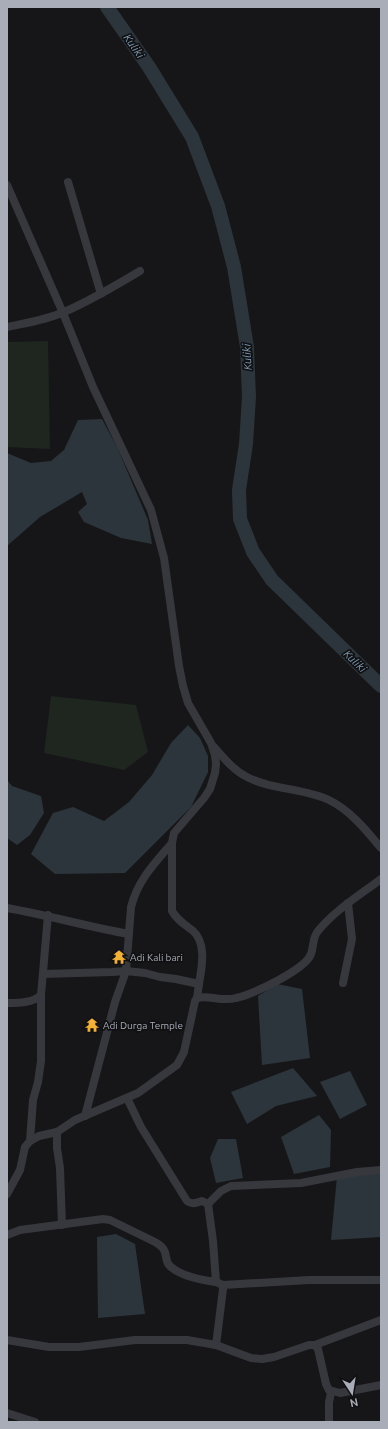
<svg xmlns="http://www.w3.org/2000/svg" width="388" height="1429" font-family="Ubuntu,sans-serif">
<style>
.green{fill:#1e261f}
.water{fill:#2c353c}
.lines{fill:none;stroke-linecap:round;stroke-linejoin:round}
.river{stroke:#2c353c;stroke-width:14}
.street{stroke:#37383d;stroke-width:8}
.labels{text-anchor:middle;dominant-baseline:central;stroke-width:3.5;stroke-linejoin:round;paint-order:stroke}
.poi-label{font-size:10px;fill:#a8adb8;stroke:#111113;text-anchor:start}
.water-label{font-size:11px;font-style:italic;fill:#7f9bb3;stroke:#111113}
</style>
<rect width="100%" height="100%" fill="#161618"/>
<!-- green -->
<g class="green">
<path d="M48 341 50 449 7 447V342Z"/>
<path d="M51 696 136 705 148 752 124 770 44 753Z"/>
</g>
<!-- water -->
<g class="water">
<path d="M102 419 117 447 148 520 152 544 121 538 84 522 78 512 87 504 82 492 40 517 7 546V453L31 463 51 461 64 450 78 420Z"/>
<path d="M188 725 200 738 208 756V772L191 807 125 873 55 874 31 854 53 813 73 807 104 821 129 802 152 775 171 743Z"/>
<path d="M7 780 12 786 41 796 44 813 30 835 17 845 7 838Z"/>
<path d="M277 984 302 989 310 1058 262 1065 258 996Z"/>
<path d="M293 1068 317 1096 276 1106 247 1124 231 1092Z"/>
<path d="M350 1071 367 1105 340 1119 320 1082Z"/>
<path d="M319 1115 331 1130 330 1167 294 1174 281 1137Z"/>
<path d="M218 1139H236L243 1178 216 1183 210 1158Z"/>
<path d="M381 1171V1237L331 1240 337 1176Z"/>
<path d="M116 1234 135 1244 145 1314 98 1318 97 1237Z"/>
</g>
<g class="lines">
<!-- river -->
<path class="river" d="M107 7 149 67 192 137 218 206 234 267 247 347 249 397 246 444 239 490 240 519 253 552 272 580 381 686"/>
<!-- street -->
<g class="street">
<path d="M68 182 101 294"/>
<path d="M7 185 63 313 93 387 151 510 164 558 179 666 183 686 188 703 211 743 215 755 216 764 215 773 210 789 204 798 174 833 172 843V911C177 920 184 924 192 930 207 942 202 967 199 984"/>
<path d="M7 327C26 323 46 320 64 312 90 301 115 286 140 271"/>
<path d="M213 746C223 757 233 770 247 777 272 790 304 788 329 800 350 810 367 831 381 848"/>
<path d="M7 908C48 915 88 927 129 934"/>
<path d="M43 974 112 972 126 971 145 973 160 977 176 979 199 984 197 998"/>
<path d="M343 983 352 939 348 903"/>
<path d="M7 1003C18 1003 33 1003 41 995L48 915"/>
<path d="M127 1098 141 1127 187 1201C192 1205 196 1203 202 1201L208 1204 213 1241 216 1282 223 1285V1289L216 1345"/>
<path d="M85 1116 115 1002 126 971 131 907C138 880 154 864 172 843"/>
<path d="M57 1132V1148L60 1168 62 1225"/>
<path d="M30 1141 33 1100 38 1082 41 1061V995"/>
<path d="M7 1194 20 1170 25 1147 30 1141 39 1136 57 1132 75 1120 138 1093 177 1065 184 1052 195 1001 197 998C210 995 222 1002 236 998 253 994 305 970 311 954 314 946 312 938 318 931 335 910 360 895 381 879"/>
<path d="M208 1204 221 1191 231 1186 301 1183 357 1172 381 1170"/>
<path d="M7 1235 20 1230 103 1219 110 1220 155 1242C158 1244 162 1246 164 1250 167 1255 165 1260 169 1265 179 1276 201 1280 216 1282"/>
<path d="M223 1285 309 1280H381"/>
<path d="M7 1340 49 1347H79L135 1340H187L216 1345 251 1358 262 1359 274 1357 309 1345H315L318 1349 326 1384 329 1390 340 1393 381 1385"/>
<path d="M315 1345 381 1320"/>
<path d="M7 1413 35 1422"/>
<path d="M329 1422V1402L331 1393 329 1390"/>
</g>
</g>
<!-- icons -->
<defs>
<symbol id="temple-bare" viewBox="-9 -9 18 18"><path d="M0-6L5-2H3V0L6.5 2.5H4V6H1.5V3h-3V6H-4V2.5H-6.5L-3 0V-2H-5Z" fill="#f2b134" stroke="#111113" stroke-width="2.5" paint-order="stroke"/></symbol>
</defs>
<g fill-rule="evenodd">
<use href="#temple-bare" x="109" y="947" width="20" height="20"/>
<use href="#temple-bare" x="82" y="1015" width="20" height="20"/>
</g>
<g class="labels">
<!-- poi labels -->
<g class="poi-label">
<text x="130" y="957">Adi Kali bari</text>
<text x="103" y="1025">Adi Durga Temple</text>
</g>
<!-- water labels -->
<g class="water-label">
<text transform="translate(134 46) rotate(55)">Kuliki</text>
<text transform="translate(247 357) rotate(-93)">Kuliki</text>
<text transform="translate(355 661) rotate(44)">Kuliki</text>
</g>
</g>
<!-- border -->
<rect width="388" height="1429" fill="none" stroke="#a8adb8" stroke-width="16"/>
<!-- north arrow -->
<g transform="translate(352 1393) rotate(168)" stroke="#111113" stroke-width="3" paint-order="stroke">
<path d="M0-3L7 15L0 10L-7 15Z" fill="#a8adb8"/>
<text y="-6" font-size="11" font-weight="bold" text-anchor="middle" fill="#a8adb8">N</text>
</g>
</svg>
